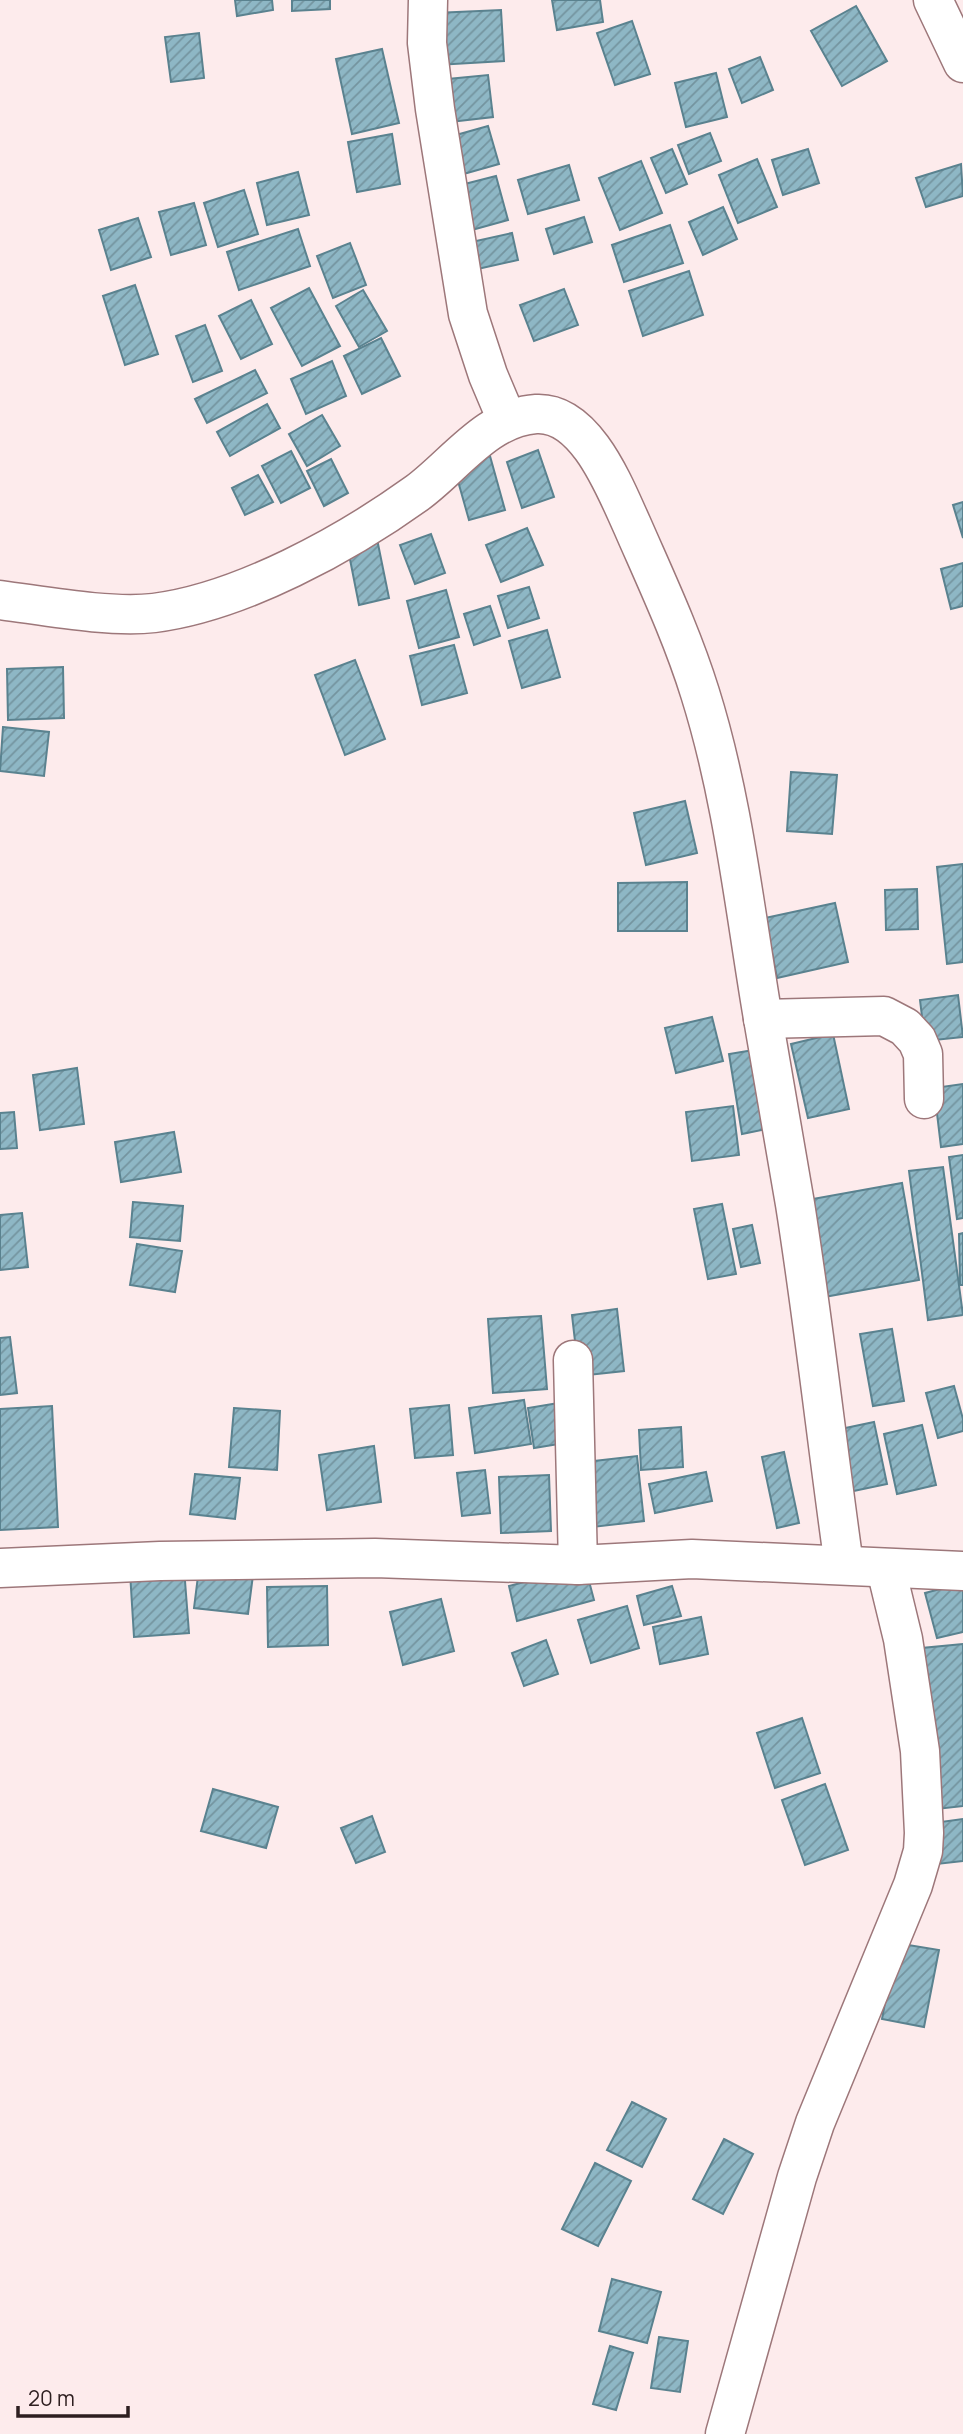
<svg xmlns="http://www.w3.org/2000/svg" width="963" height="2434" font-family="Manrope,sans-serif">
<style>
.building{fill:url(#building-hatch);stroke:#5a828f;stroke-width:2}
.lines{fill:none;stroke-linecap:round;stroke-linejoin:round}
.minor-casing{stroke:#9d777a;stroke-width:41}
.minor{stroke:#fff;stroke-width:38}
</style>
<defs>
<pattern id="building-hatch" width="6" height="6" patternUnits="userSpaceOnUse" patternTransform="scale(1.75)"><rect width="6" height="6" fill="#8eb7c5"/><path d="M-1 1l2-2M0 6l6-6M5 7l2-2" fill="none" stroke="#74949f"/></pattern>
</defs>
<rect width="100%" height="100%" fill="#fdebec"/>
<!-- building -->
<g class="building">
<path d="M235 0H272L273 10 237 16Z"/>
<path d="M292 0H330V9L292 11Z"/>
<path d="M552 0H600L603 22 557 30Z"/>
<path d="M856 6 887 61 842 86 811 31Z"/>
<path d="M501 10 504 61 437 65 435 13Z"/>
<path d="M632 21 650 74 615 85 597 33Z"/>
<path d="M199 33 204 78 171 82 165 37Z"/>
<path d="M382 49 399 123 352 134 336 59Z"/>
<path d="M760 57 773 90 742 103 729 69Z"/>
<path d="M716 73 727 117 686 127 675 83Z"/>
<path d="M488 75 493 117 442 123 438 80Z"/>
<path d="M488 126 499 164 460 175 449 137Z"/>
<path d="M710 133 721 161 689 174 678 145Z"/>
<path d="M392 134 400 184 357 192 348 142Z"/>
<path d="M672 149 687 184 666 193 651 158Z"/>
<path d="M808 149 819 183 783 195 772 160Z"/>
<path d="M757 159 777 207 738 223 719 175Z"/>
<path d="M641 161 662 213 620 230 599 178Z"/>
<path d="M961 164 963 196 926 207 916 178Z"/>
<path d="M569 165 579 200 528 214 518 180Z"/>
<path d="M298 172 309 215 267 225 257 183Z"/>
<path d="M496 176 508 220 461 233 449 188Z"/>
<path d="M244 190 258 234 218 247 204 203Z"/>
<path d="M194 203 206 245 171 255 159 212Z"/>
<path d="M723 207 737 239 703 255 689 222Z"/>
<path d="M584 217 592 242 554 254 546 229Z"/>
<path d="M138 218 151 257 111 270 99 230Z"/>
<path d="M670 225 683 263 624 282 612 245Z"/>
<path d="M298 229 310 266 239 290 227 252Z"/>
<path d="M512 233 518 260 464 272 458 245Z"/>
<path d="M350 243 366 285 333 298 317 256Z"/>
<path d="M689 271 703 315 643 336 629 291Z"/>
<path d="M135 285 158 354 125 365 103 296Z"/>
<path d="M309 288 340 346 302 366 271 308Z"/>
<path d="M564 289 578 325 534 341 520 305Z"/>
<path d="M363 290 387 331 359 347 336 306Z"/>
<path d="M251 300 272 344 241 359 219 316Z"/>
<path d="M205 325 222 371 193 382 176 336Z"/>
<path d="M381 338 400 376 362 394 344 356Z"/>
<path d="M332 361 346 396 306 414 291 379Z"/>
<path d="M255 370 267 393 207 423 195 399Z"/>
<path d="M267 404 280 428 230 456 217 432Z"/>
<path d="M322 415 340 446 307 466 289 434Z"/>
<path d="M538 450 554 497 522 508 507 462Z"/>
<path d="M291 451 310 488 281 503 262 466Z"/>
<path d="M490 456 505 510 469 520 454 467Z"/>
<path d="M331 459 348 493 324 506 307 471Z"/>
<path d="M258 475 273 502 245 515 232 488Z"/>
<path d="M963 502V538L953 505Z"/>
<path d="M527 528 543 565 501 582 486 545Z"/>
<path d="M376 534 389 598 359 605 346 539Z"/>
<path d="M431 534 445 573 415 584 400 545Z"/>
<path d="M963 563V606L951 609 941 569Z"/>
<path d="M529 587 539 618 508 628 498 596Z"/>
<path d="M446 590 459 637 419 648 407 601Z"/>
<path d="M490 606 500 636 474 645 464 614Z"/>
<path d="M547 630 560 677 522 688 509 641Z"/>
<path d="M454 645 467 693 422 705 410 656Z"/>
<path d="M355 660 385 739 345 755 315 675Z"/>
<path d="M63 667 64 718 8 720 7 669Z"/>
<path d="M3 727 49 732 44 776 0 771Z"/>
<path d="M791 772 837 775 832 834 787 831Z"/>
<path d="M685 801 697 853 646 865 634 813Z"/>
<path d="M963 864V962L947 964 937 867Z"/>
<path d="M687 882V931H618V883Z"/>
<path d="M917 889 918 929 886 930 885 890Z"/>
<path d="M835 903 848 962 777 978 765 918Z"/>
<path d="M958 995 963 1037 925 1041 920 1000Z"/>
<path d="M712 1017 723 1061 676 1073 665 1028Z"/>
<path d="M833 1034 849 1109 808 1118 791 1044Z"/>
<path d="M760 1049 772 1128 742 1134 729 1054Z"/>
<path d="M77 1068 84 1124 40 1130 33 1075Z"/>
<path d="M963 1084V1144L941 1147 934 1088Z"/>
<path d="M733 1106 739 1155 692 1161 686 1112Z"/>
<path d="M14 1112 17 1148 0 1149V1113Z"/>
<path d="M174 1132 181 1172 121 1182 115 1142Z"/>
<path d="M963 1155V1218L957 1219 949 1157Z"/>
<path d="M943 1167 963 1315 928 1320 909 1171Z"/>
<path d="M902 1183 919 1280 813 1299 796 1202Z"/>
<path d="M133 1202 183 1206 180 1241 130 1237Z"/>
<path d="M722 1204 736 1274 708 1279 694 1209Z"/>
<path d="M22 1213 28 1267 0 1270V1215Z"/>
<path d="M752 1225 760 1263 741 1267 733 1229Z"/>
<path d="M963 1233V1285H960L959 1234Z"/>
<path d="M137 1244 182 1251 175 1292 130 1285Z"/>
<path d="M617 1309 624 1371 579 1376 572 1315Z"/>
<path d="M541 1316 547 1389 493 1393 488 1319Z"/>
<path d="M892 1329 904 1401 873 1406 860 1334Z"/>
<path d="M10 1337 17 1393 0 1395V1338Z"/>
<path d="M954 1386 963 1419V1431L938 1438 926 1393Z"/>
<path d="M524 1400 531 1444 475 1453 469 1408Z"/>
<path d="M565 1402 571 1442 534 1448 528 1408Z"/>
<path d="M449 1405 453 1455 415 1458 410 1409Z"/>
<path d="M52 1406 58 1527 0 1530V1409Z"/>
<path d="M234 1408 280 1411 277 1470 229 1467Z"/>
<path d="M874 1422 887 1484 844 1493 831 1431Z"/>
<path d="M922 1425 936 1485 897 1494 884 1434Z"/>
<path d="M681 1427 683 1467 641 1470 639 1430Z"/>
<path d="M374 1446 381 1502 327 1510 319 1455Z"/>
<path d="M784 1452 799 1523 777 1528 762 1457Z"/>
<path d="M637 1456 644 1521 584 1528 577 1463Z"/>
<path d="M485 1470 490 1513 462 1516 457 1473Z"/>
<path d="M706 1472 712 1501 655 1513 649 1484Z"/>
<path d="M195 1474 240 1478 235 1519 190 1514Z"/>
<path d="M549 1475 551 1531 501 1533 499 1477Z"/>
<path d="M585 1566 594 1600 517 1621 509 1586Z"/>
<path d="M184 1568 189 1633 134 1637 130 1572Z"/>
<path d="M199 1568 253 1575 248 1614 194 1608Z"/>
<path d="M963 1583V1632L937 1638 925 1593Z"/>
<path d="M327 1586 328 1645 268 1647 267 1587Z"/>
<path d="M672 1586 681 1616 644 1625 637 1596Z"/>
<path d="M441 1599 454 1651 403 1665 390 1612Z"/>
<path d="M627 1606 639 1648 591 1663 578 1620Z"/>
<path d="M701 1617 708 1654 660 1664 653 1627Z"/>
<path d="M546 1640 558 1674 524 1686 512 1653Z"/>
<path d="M963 1644V1806L937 1809 922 1648Z"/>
<path d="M802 1718 820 1773 775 1788 757 1733Z"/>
<path d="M825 1784 848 1850 805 1865 782 1800Z"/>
<path d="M213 1789 278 1807 266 1848 201 1831Z"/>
<path d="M372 1816 385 1852 356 1863 341 1828Z"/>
<path d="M963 1819V1861L937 1864 933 1823Z"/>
<path d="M896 1943 939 1950 924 2027 882 2019Z"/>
<path d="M632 2102 666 2119 642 2167 607 2150Z"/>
<path d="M724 2139 753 2154 723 2214 693 2199Z"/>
<path d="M595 2163 631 2181 598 2246 562 2229Z"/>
<path d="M612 2279 661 2292 647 2343 599 2331Z"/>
<path d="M659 2337 688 2341 680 2392 651 2388Z"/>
<path d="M610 2346 633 2353 616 2410 593 2404Z"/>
</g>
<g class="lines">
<defs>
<g id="minor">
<path d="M428 0 427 43 435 109 468 314 488 375 507 420"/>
<path d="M933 0 963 63"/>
<path d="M0 600C46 606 109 618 154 613 241 602 346 544 417 493 454 466 487 417 536 414 586 411 615 488 632 525 656 580 682 635 700 693 734 801 745 914 764 1024 774 1084 785 1144 795 1204 814 1324 827 1445 844 1565"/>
<path d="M763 1019 884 1016 905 1027 917 1040 923 1054 924 1099"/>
<path d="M573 1360 578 1565"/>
<path d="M0 1568 160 1561 375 1558 578 1565 692 1559 963 1571"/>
<path d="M725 2434 797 2177 815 2123 913 1885 923 1851 924 1833 920 1751 903 1639 886 1569"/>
</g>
</defs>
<!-- minor casing -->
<use href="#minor" class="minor-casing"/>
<!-- minor -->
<use href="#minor" class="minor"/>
</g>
<!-- scale -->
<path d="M18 2406v10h110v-10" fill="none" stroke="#2d1e1f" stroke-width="3.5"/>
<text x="28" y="2406" font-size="21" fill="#2d1e1f" stroke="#fdebec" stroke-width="5" paint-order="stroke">20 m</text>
</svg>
